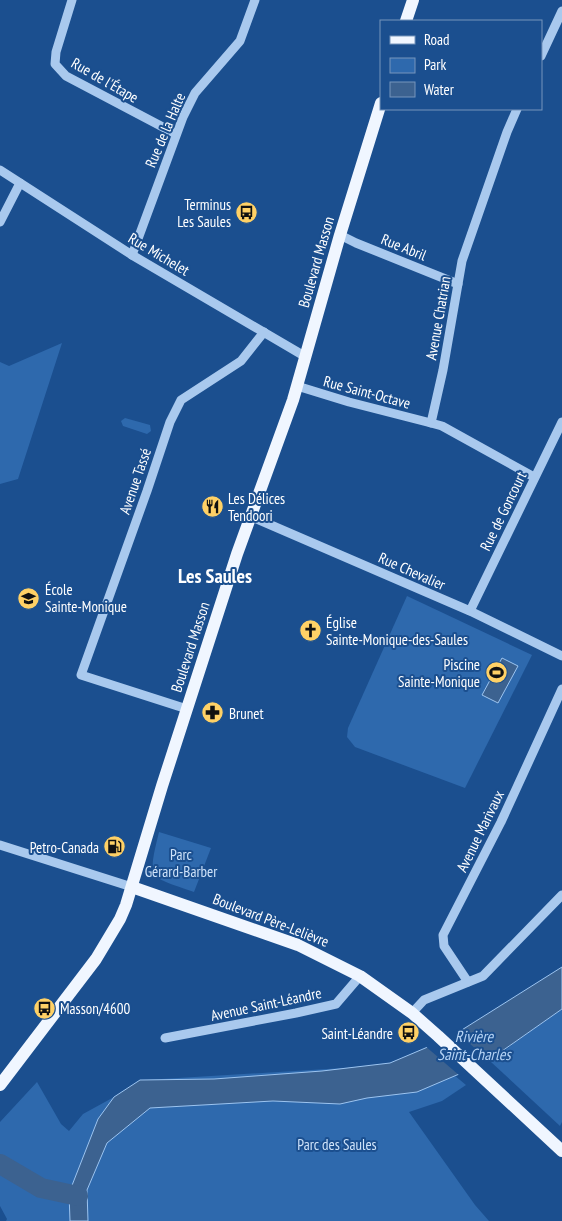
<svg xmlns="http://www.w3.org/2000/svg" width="562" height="1221" font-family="'PT Sans Narrow',sans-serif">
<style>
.green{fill:#2e69ad}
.water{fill:#3c6290;stroke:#9cc4f0}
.pier{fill:#1b4f8f}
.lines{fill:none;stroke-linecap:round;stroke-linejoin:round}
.river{stroke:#3c6290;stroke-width:20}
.minor{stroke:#a9c9ee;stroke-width:9}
.major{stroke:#f0f6ff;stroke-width:12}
.labels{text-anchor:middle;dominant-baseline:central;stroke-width:4;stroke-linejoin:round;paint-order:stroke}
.street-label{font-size:15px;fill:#fff;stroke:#1b4f8f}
.poi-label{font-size:15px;fill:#fff;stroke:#1b4f8f;text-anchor:start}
.park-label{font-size:15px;fill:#cfe3fa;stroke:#1b4f8f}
.water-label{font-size:16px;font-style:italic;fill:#b5d3f5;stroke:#1b4f8f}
.district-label{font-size:20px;font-weight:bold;fill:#fff;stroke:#1b4f8f}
</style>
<rect width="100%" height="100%" fill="#1b4f8f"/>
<!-- green -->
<g class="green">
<path d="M62 343 18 479 0 484V362L9 366Z"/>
<path d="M125 418 150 425 151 431 147 434 123 426 121 421Z"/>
<path d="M407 596 532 655 465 788 355 747 347 737 348 728Z"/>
<path d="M159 832 211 848 194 892C149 876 147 881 159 832Z"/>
<path d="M562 1009V1122L560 1126 491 1062 514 1043Z"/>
<path d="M376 1066 454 1075 466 1085 442 1101 409 1112 475 1205 489 1221H6L7 1219 0 1206V1122L37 1082 61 1124 69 1131 83 1114 114 1097 107 1107 145 1080Z"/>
</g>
<!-- water -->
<g class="water">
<path d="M502 658 518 666 498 703 482 695Z"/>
<path d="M562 967V1009L485 1063 417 1092 367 1098 340 1104 273 1101 150 1108 107 1143 87 1190 88 1221H70L69 1193 98 1119 114 1097 140 1080 214 1079 322 1071 390 1063 449 1038Z"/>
</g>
<!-- pier -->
<path class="pier" d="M455 1031 491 1062 460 1076 424 1045Z"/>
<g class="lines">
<!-- river -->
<path class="river" d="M0 1164 41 1188 78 1196"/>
<!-- minor -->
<g class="minor">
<path d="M72 0 56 52 55 64 66 76 176 134"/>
<path d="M541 56 562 11"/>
<path d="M517 109 507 132 462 261 443 370 431 423 442 426 534 477"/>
<path d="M0 170 132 255 306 357"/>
<path d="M0 222 20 183"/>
<path d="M340 235 356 243 458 284"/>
<path d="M132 255 183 117 195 93 240 41 255 0"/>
<path d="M297 386 349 402 431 423"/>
<path d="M250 516 470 611 562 656"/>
<path d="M470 611 562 422"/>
<path d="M187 709 81 675 147 491 170 422 181 400 241 361 264 332"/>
<path d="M0 845 132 887"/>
<path d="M468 982 444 946 443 935 501 822 562 689"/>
<path d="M412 1013 424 1000 483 976 562 895"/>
<path d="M165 1038 296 1013 336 1004 360 976"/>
</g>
<!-- major -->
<g class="major">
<path d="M406 21 413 0"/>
<path d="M132 887 298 945 360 976 412 1013 438 1036 562 1151"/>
<path d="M0 1085 96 959 120 919 126 905 162 786 237 554 293 400 340 235 381 103"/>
</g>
</g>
<!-- icons -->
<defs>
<symbol id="bus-disc" viewBox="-11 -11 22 22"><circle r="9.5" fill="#ffd166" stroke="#1b4f8f"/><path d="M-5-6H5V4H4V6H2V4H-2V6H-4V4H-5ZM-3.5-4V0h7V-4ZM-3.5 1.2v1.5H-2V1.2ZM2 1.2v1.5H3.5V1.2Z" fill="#111"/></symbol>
<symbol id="restaurant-disc" viewBox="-11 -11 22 22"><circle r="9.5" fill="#ffd166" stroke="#1b4f8f"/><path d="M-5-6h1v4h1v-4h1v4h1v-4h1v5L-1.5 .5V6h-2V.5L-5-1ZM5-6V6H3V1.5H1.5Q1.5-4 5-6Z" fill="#111"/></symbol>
<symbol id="school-disc" viewBox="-11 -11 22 22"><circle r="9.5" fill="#ffd166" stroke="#1b4f8f"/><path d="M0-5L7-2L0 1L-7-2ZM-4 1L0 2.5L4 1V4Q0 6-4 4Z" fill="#111"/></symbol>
<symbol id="church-disc" viewBox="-11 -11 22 22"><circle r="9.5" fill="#ffd166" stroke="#1b4f8f"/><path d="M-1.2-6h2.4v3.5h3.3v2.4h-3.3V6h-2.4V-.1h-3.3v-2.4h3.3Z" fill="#111"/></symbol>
<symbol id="stadium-disc" viewBox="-11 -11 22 22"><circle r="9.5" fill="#ffd166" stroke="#1b4f8f"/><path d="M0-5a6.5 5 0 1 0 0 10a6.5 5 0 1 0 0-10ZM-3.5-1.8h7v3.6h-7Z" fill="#111"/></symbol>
<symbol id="pharmacy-disc" viewBox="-11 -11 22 22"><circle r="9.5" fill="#ffd166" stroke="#1b4f8f"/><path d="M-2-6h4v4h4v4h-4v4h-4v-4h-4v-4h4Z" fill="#111"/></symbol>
<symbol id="fuel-disc" viewBox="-11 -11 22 22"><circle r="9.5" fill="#ffd166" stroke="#1b4f8f"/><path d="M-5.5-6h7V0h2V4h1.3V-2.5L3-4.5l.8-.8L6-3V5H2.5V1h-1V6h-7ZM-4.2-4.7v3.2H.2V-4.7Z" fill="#111"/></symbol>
</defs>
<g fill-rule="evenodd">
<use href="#bus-disc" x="234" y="200" width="25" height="25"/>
<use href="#restaurant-disc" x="200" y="494" width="25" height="25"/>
<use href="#school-disc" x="16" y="586" width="25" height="25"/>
<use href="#church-disc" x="298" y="618" width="25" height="25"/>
<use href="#stadium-disc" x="484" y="660" width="25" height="25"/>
<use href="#pharmacy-disc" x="200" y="700" width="25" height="25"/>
<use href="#fuel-disc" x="102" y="834" width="25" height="25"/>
<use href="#bus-disc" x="32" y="996" width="25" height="25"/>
<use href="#bus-disc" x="396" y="1020" width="25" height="25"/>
</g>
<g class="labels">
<!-- street labels -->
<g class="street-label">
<text transform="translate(105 80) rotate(30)">Rue de l'Étape</text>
<text transform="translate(165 130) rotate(-67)">Rue de la Halte</text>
<text transform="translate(404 247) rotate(22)">Rue Abril</text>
<text transform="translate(159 254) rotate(31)">Rue Michelet</text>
<text transform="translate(316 262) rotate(-74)">Boulevard Masson</text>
<text transform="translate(438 318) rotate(-80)">Avenue Chatrian</text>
<text transform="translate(367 392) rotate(15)">Rue Saint-Octave</text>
<text transform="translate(135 481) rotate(-71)">Avenue Tassé</text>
<text transform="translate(503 511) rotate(-64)">Rue de Goncourt</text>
<text transform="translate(412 571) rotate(24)">Rue Chevalier</text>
<text transform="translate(190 647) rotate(-72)">Boulevard Masson</text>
<text transform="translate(480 831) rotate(-64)">Avenue Marivaux</text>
<text transform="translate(271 920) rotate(21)">Boulevard Père-Lelièvre</text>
<text transform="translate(266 1004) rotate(-12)">Avenue Saint-Léandre</text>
</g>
<!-- poi labels -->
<g class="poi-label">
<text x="231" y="204" text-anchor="end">Terminus<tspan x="231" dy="17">Les Saules</tspan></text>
<text x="228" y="498">Les Délices<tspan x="228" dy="17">Tendoori</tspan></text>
<text x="45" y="589">École<tspan x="45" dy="17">Sainte-Monique</tspan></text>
<text x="326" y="622">Église<tspan x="326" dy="17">Sainte-Monique-des-Saules</tspan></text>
<text x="480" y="664" text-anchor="end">Piscine<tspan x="480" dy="17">Sainte-Monique</tspan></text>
<text x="229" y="713">Brunet</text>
<text x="99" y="847" text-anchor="end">Petro-Canada</text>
<text x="60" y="1008">Masson/4600</text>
<text x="393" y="1033" text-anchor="end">Saint-Léandre</text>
</g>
<!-- park labels -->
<g class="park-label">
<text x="181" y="854">Parc<tspan x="181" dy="17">Gérard-Barber</tspan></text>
<text x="337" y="1144">Parc des Saules</text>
</g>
<!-- water labels -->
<g class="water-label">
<text x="474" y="1036">Rivière<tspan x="474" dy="18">Saint-Charles</tspan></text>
</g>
<!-- district labels -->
<g class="district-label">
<text x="215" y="576">Les Saules</text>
</g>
</g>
<!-- legend -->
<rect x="380" y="20" width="162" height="90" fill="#1b4f8f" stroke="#7695bc"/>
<rect x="390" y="36" width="25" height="8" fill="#f0f6ff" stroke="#7695bc"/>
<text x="424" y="45" font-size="15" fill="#ffffff">Road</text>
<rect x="390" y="58" width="25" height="15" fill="#2e69ad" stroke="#7695bc"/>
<text x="424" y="70" font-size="15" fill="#ffffff">Park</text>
<rect x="390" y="82" width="25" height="15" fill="#3c6290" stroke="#7695bc"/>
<text x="424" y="95" font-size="15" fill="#ffffff">Water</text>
</svg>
